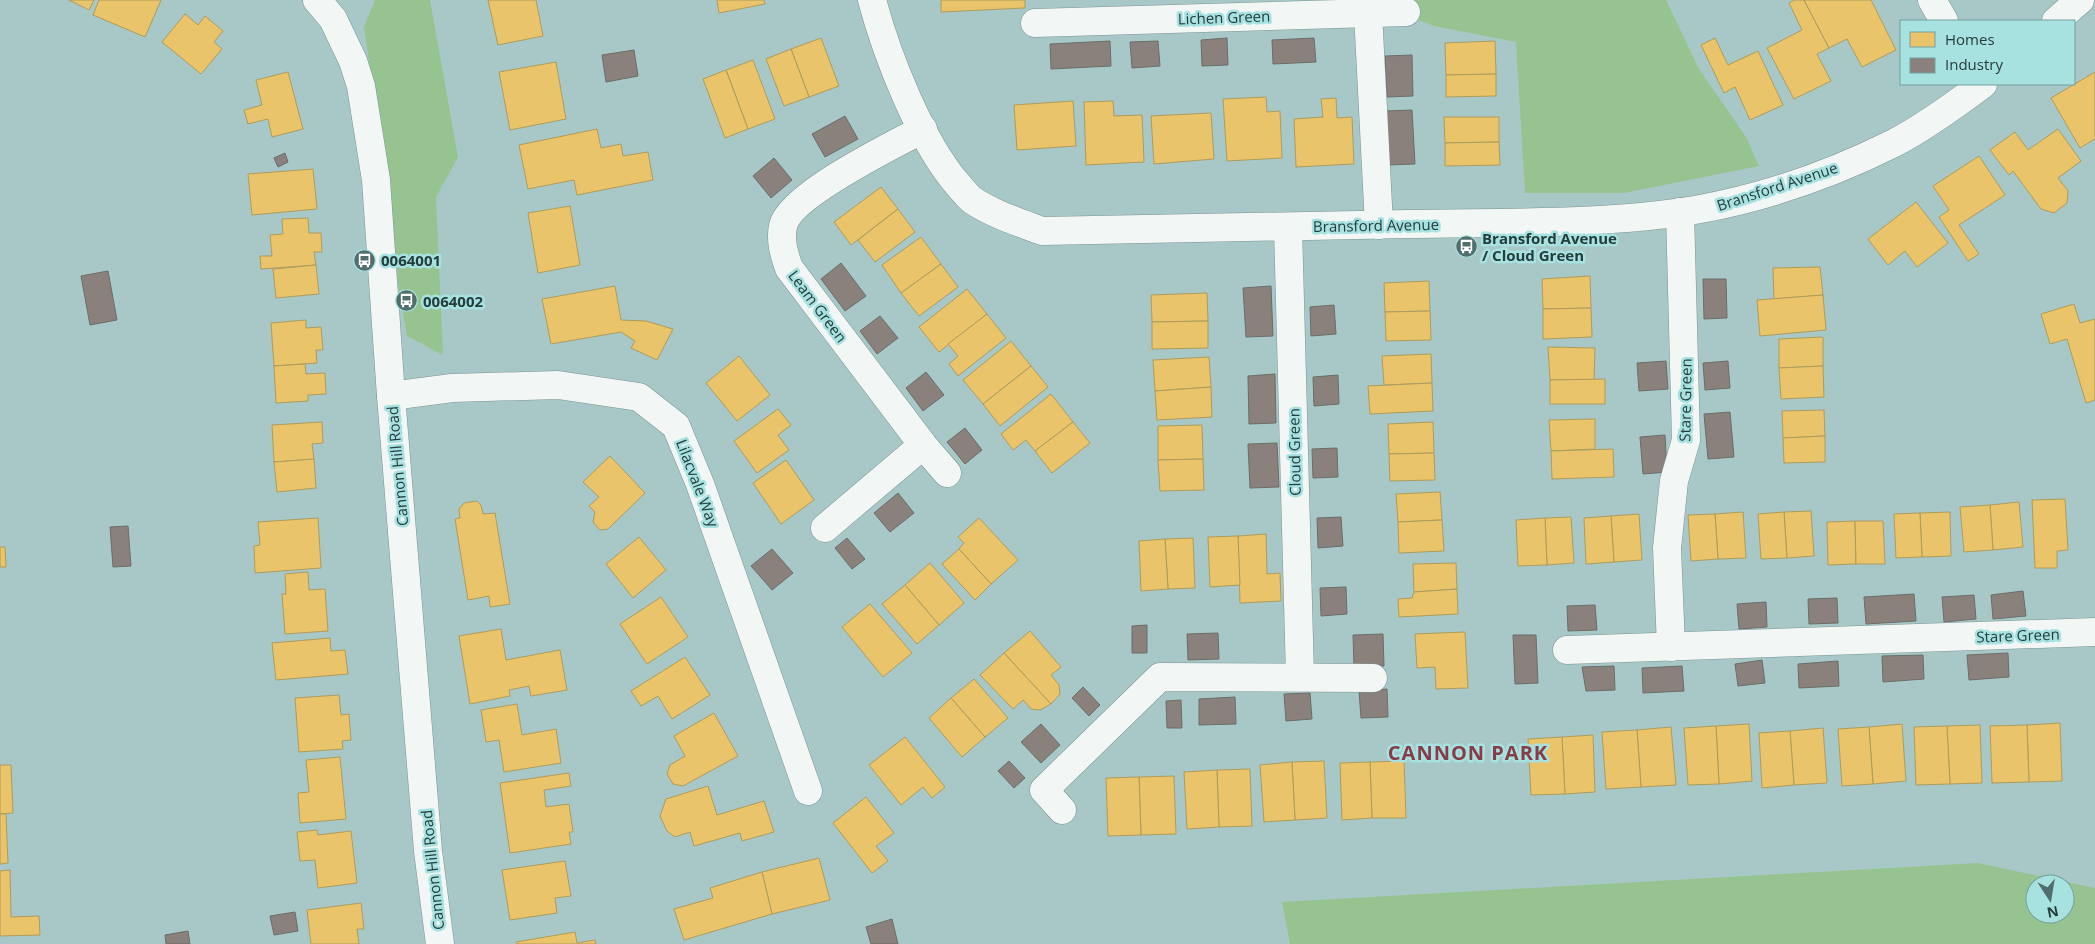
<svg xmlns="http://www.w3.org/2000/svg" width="2095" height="944" font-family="'Open Sans',sans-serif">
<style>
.green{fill:#97c390;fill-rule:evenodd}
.homes{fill:#e9c46a;stroke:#ae9c5c}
.industry{fill:#8a817c;stroke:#6b6d69}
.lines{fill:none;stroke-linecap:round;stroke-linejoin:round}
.minor-casing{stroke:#7b9493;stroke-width:29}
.minor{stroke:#f2f7f6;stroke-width:28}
.labels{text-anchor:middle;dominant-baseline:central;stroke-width:5;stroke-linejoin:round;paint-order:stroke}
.street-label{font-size:15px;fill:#243d3c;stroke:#a7e2e0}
.poi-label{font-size:15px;font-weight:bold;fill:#243d3c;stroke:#a7e2e0;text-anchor:start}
.district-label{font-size:20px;font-weight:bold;letter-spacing:1px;fill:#863d47;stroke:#a7e2e0}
</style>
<rect width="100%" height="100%" fill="#a7c8c6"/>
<!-- green -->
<g class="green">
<path d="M375 0H430L458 157 436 197 443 355 407 336 399 291 391 209 364 27Z"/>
<path d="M1413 0H1666L1699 69 1746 137 1759 166 1624 193H1525L1516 42 1434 26 1414 18Z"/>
<path d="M1978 863 2095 888V944H1290L1282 902ZM2035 884H2065V914H2035Z"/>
</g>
<!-- homes -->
<g class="homes">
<path d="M69 0H94L89 10Z"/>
<path d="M99 0H161L145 37 93 15Z"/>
<path d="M488 0H536L543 36 498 45Z"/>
<path d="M717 0H764L765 4 719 13Z"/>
<path d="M941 0H1025V8L941 12Z"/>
<path d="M1795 0H1804L1829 48 1817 54 1831 81 1794 99 1767 48 1802 30 1789 3Z"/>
<path d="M1804 0H1871L1896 50 1862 67 1847 39 1829 48Z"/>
<path d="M185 14 198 25 205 16 223 31 214 42 222 49 201 74 162 42Z"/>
<path d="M821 38 839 86 809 97 791 49Z"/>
<path d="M1715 38 1728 65 1758 51 1783 105 1750 120 1735 87 1724 93 1701 45Z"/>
<path d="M1495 41 1496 74 1446 75 1445 43Z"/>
<path d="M791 49 809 97 784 106 766 59Z"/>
<path d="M753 60 775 119 748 129 726 70Z"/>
<path d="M556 62 566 119 510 130 499 72Z"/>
<path d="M726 70 748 129 725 138 703 79Z"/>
<path d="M288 72 303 129 272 137 268 119 248 124 244 110 262 105 256 80Z"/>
<path d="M2095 72V139L2080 148 2051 98Z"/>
<path d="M1496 74V96L1446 97V75Z"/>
<path d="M1266 97 1267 112 1280 111 1282 158 1227 161 1223 99Z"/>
<path d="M1336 98 1337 118 1352 117 1354 164 1296 167 1294 119 1323 117 1321 99Z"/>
<path d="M1073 101 1076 146 1017 150 1014 105Z"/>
<path d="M1113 101 1114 116 1142 115 1144 162 1086 165 1084 102Z"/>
<path d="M1211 113 1214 159 1154 164 1151 116Z"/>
<path d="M1444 117H1499V142L1445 143Z"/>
<path d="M597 129 601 148 621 144 623 156 648 152 653 180 577 195 574 180 528 189 519 145Z"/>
<path d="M2058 129 2081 161 2058 178 2068 191 2067 203 2054 213 2041 209 2013 171 2009 175 1990 150 2015 132 2028 150Z"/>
<path d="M1499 142 1500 165 1445 166V143Z"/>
<path d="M1979 156 2005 195 1959 225 1979 254 1968 261 1939 217 1949 210 1933 186Z"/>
<path d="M313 169 317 209 252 215 248 174Z"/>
<path d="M881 187 898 209 851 245 834 222Z"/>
<path d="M1916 202 1948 243 1917 267 1905 251 1888 265 1868 239Z"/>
<path d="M570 206 580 265 538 273 528 213Z"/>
<path d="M898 209 915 232 875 262 858 240Z"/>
<path d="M308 218 309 233H321L322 252H314L316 265 261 269 260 256H272L270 235 283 234 282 219Z"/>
<path d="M921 237 941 264 901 293 882 265Z"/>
<path d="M941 264 958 287 919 316 901 293Z"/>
<path d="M316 265 319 294 276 298 273 269Z"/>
<path d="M1820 267 1823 295 1774 299 1773 268Z"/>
<path d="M1590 276 1591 308 1543 309 1542 279Z"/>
<path d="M1429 281 1430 311 1385 312 1384 283Z"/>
<path d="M615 286 621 320 646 321 673 329 657 360 631 348 635 341 621 332 551 344 542 299Z"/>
<path d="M967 289 987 314 939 352 919 327Z"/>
<path d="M1207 293 1208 321 1152 322 1151 295Z"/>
<path d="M1823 295 1826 330 1760 336 1757 300Z"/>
<path d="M2074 304 2080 323 2095 319V400L2086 403 2067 339 2050 344 2041 314Z"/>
<path d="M1591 308 1592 337 1543 339V309Z"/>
<path d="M1430 311 1431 340 1386 341 1385 312Z"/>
<path d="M987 314 1006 338 958 376 949 364 958 356 948 344Z"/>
<path d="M306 320V328L321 327 323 350H316L317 363 274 366 271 323Z"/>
<path d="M1208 321V348L1152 349V322Z"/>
<path d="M1823 337V366L1779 368V339Z"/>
<path d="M1011 341 1031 366 983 404 963 380Z"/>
<path d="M1548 347 1595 348 1594 380H1550Z"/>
<path d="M1431 354 1432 383 1384 385 1382 356Z"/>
<path d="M739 356 770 395 737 421 706 383Z"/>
<path d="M1209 357 1211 387 1155 391 1153 360Z"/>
<path d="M305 364 306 374 325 373 326 394 308 395V401L276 403 274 366Z"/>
<path d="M1031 366 1048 387 1000 426 983 404Z"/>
<path d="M1823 366 1824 397 1781 399 1779 368Z"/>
<path d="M1605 379V404H1550V380Z"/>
<path d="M1432 383 1433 411 1370 414 1368 386Z"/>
<path d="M1211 387 1212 417 1157 420 1155 391Z"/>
<path d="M1051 394 1073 422 1035 451 1026 440 1013 450 1001 434Z"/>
<path d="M778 409 791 425 778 435 789 450 757 473 734 441Z"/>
<path d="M1824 410 1825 436 1783 438 1782 411Z"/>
<path d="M1595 419V449L1551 451 1549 420Z"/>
<path d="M322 422 323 443 312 444 314 459 274 462 272 425Z"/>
<path d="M1073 422 1090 443 1052 473 1035 451Z"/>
<path d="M1433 422 1434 453 1389 454 1388 424Z"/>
<path d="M1202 425 1203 459 1158 460V426Z"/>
<path d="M1825 436V462L1784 463 1783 438Z"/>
<path d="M1613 449 1614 477 1552 479 1551 451Z"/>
<path d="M1434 453 1435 480 1390 481 1389 454Z"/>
<path d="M610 456 645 493 608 529 600 530 593 522 595 512 589 506 599 497 583 482Z"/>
<path d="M314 459 316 488 277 492 274 462Z"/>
<path d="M1203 459 1204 490 1160 491 1158 460Z"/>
<path d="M786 460 814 500 781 524 753 483Z"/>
<path d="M1440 492 1442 520 1398 522 1396 494Z"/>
<path d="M2065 499 2068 550 2057 551V568H2035L2032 500Z"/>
<path d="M477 501 481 505 483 514 495 513 510 604 490 607 489 596 468 600 455 519 460 518 459 509 464 503Z"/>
<path d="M2019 502 2023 547 1993 550 1990 505Z"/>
<path d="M1990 505 1993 550 1964 552 1960 507Z"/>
<path d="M1811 511 1814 556 1787 558 1784 512Z"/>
<path d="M1743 512 1746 558 1718 559 1715 514Z"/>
<path d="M1784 512 1787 558 1761 559 1758 514Z"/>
<path d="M1950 512 1951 556 1922 557 1920 513Z"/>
<path d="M1920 513 1922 557 1896 558 1894 514Z"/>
<path d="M1639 514 1642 560 1614 562 1611 516Z"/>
<path d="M1715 514 1718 559 1691 561 1688 515Z"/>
<path d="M1611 516 1614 562 1586 564 1584 518Z"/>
<path d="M1571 517 1574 563 1547 565 1545 518Z"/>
<path d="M318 518 321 568 255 573 254 546 260 545 258 522Z"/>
<path d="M979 518 1018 560 991 584 959 549 964 543 958 537Z"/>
<path d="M1545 518 1547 565 1518 566 1516 520Z"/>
<path d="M1442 520 1444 551 1399 553 1398 522Z"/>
<path d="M1855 521 1856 564 1828 565 1827 522Z"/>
<path d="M1855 521H1883L1885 564H1856Z"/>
<path d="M1266 534 1267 574 1280 573 1281 601 1240 603 1238 536Z"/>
<path d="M1238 536 1240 585 1210 587 1208 537Z"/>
<path d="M639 537 666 570 633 598 606 564Z"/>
<path d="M1193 538 1195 588 1168 589 1165 539Z"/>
<path d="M1165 539 1168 589 1141 591 1139 541Z"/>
<path d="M0 547H5L6 567H0Z"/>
<path d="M959 549 991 584 975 600 942 564Z"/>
<path d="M930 563 964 603 939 625 905 585Z"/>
<path d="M1456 563 1457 589 1414 592 1413 564Z"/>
<path d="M308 572 309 590 325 589 328 631 285 634 282 594H286L285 574Z"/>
<path d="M905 585 939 625 917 644 882 604Z"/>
<path d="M1457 589 1458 614 1399 617 1398 599 1412 598 1414 592Z"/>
<path d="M661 597 688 637 647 664 620 624Z"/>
<path d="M870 604 912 653 883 677 842 627Z"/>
<path d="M501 629 506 660 560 650 567 690 531 696 529 686 509 690 510 696 470 704 459 636Z"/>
<path d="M1030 631 1061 667 1051 675 1059 685 1060 694 1051 704 1004 653Z"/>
<path d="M1465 632 1468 688 1436 689 1435 667 1417 668 1415 634Z"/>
<path d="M330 638 331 651 345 650 348 674 276 680 272 643Z"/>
<path d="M1004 653 1051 704 1040 710 1031 709 1023 700 1013 709 980 675Z"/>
<path d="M685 657 710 695 672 719 658 696 641 706 631 691Z"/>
<path d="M974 679 1008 718 985 737 951 698Z"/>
<path d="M339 695 341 715 349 714 351 740 342 741 343 749 299 752 295 698Z"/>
<path d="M951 698 985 737 962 757 929 718Z"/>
<path d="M517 704 522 735 556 729 561 763 504 772 499 740 486 742 481 710Z"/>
<path d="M714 713 738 756 683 786 673 784 667 774 670 765 685 756 674 736Z"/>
<path d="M2060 723 2062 781 2029 782 2027 725Z"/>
<path d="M1749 724 1752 781 1719 784 1716 726Z"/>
<path d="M1902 724 1906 781 1873 784 1869 727Z"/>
<path d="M1980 725 1982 783 1950 784 1947 726Z"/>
<path d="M2027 725 2029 782 1992 783 1990 726Z"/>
<path d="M1716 726 1719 784 1688 785 1684 728Z"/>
<path d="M1947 726 1950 784 1916 785 1914 727Z"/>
<path d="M1671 727 1676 785 1641 787 1637 730Z"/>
<path d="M1869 727 1873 784 1842 786 1838 729Z"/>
<path d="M1823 728 1827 783 1794 785 1790 731Z"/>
<path d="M1637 730 1641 787 1606 789 1602 732Z"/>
<path d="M1790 731 1794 785 1762 788 1759 733Z"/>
<path d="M1593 735 1595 792 1565 794 1562 737Z"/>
<path d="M905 737 945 787 932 798 923 787 901 805 869 765Z"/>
<path d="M1562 737 1565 794 1531 795 1528 739Z"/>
<path d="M340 757 346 819 300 823 298 793 309 792 306 760Z"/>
<path d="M1324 761 1327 818 1295 820 1292 762Z"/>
<path d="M1404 761 1406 818H1372L1370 762Z"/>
<path d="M1292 762 1295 820 1264 822 1260 765Z"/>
<path d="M1370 762 1372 818 1342 820 1340 763Z"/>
<path d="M0 765H11L13 813 0 814Z"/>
<path d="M1250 769 1252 826 1219 827 1217 770Z"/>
<path d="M1217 770 1219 827 1187 829 1184 772Z"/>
<path d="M569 773 571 786 544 790 546 807 569 804 573 832H569L571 844 510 853 500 783Z"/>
<path d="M1174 776 1176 834 1141 835 1139 777Z"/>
<path d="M1139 777 1141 835 1108 836 1106 778Z"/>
<path d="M708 786 717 815 764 801 774 832 742 841 740 833 694 846 690 832 675 837 667 831 660 816 666 799Z"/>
<path d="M866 797 894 833 876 846 888 861 872 873 833 823Z"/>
<path d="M0 814H6L8 863 0 864Z"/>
<path d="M317 830 318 835 351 831 357 883 318 888 315 860 300 861 297 832Z"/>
<path d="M819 858 830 900 772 914 762 872Z"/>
<path d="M565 861 571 896 555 898 557 913 510 920 502 870Z"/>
<path d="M10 870 11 917 39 916 40 935 0 936V871Z"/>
<path d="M762 872 772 914 684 940 674 909 713 898 710 888Z"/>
<path d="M361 903 364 929H357L359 944H311L307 910Z"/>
<path d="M575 932 577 943 595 940 596 944H517L516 942Z"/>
</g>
<!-- industry -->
<g class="industry">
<path d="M1227 38 1228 65 1202 66 1201 40Z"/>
<path d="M1314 38 1316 62 1273 64 1272 40Z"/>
<path d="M1110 41 1111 66 1051 69 1050 44Z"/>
<path d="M1158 41 1160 66 1132 68 1130 42Z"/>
<path d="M634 50 638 76 606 82 602 55Z"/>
<path d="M1412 55 1413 96 1387 97 1385 56Z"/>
<path d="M1412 110 1415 164 1387 165 1385 111Z"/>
<path d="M845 116 858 139 825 157 812 134Z"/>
<path d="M285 153 288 162 278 167 274 158Z"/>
<path d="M774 158 792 180 771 198 753 176Z"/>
<path d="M841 263 866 296 845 311 821 279Z"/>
<path d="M108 271 117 320 90 325 81 276Z"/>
<path d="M1703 279H1726L1727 318 1704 319Z"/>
<path d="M1271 286 1273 336 1246 337 1243 288Z"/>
<path d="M1334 305 1336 334 1311 336 1310 307Z"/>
<path d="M880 316 898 338 877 354 860 331Z"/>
<path d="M1666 361 1668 389 1639 391 1637 363Z"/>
<path d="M1728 361 1730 388 1705 390 1703 363Z"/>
<path d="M926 372 944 395 923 411 906 388Z"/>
<path d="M1275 374 1276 423 1249 424 1248 376Z"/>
<path d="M1338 375 1339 404 1314 406 1313 377Z"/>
<path d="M1730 412 1734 457 1708 459 1704 414Z"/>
<path d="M965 428 982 450 965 464 947 442Z"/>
<path d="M1665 435 1667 472 1643 474 1640 437Z"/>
<path d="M1277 443 1279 487 1250 488 1248 444Z"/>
<path d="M1337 448 1338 477 1313 478 1312 449Z"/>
<path d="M898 493 914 513 890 532 874 513Z"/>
<path d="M1341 517 1343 546 1318 548 1317 518Z"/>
<path d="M128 526 131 566 113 567 110 527Z"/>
<path d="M847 538 865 559 852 569 835 548Z"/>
<path d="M772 549 793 573 772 590 751 566Z"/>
<path d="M1346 587 1347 614 1321 616 1320 588Z"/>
<path d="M2023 591 2026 616 1993 619 1991 595Z"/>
<path d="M1914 594 1916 621 1866 624 1864 597Z"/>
<path d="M1974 595 1976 619 1944 622 1942 597Z"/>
<path d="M1837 598 1838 623 1809 624 1808 599Z"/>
<path d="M1766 602 1767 627 1739 629 1737 604Z"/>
<path d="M1595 605 1597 630 1568 631 1567 606Z"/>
<path d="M1147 625V653H1132V626Z"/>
<path d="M1218 633 1219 659 1188 660 1187 634Z"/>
<path d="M1383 634 1384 666 1354 667 1353 635Z"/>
<path d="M1513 635H1536L1538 683 1515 684Z"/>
<path d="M2008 653 2009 677 1969 680 1967 655Z"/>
<path d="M1923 655 1924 679 1883 682 1882 656Z"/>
<path d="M1762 660 1765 683 1738 686 1735 664Z"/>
<path d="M1838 661 1839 686 1799 688 1798 664Z"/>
<path d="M1614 666 1615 690 1586 691 1582 667Z"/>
<path d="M1682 666 1684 691 1643 693 1642 668Z"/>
<path d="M1083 687 1100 705 1089 716 1072 698Z"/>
<path d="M1387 689 1388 717 1361 718 1359 691Z"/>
<path d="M1310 693 1312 719 1286 721 1284 694Z"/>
<path d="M1235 697 1236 724 1199 725V699Z"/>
<path d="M1181 700 1182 728H1167L1166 701Z"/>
<path d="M1041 724 1060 745 1041 763 1021 742Z"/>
<path d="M1009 761 1025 778 1014 788 998 771Z"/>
<path d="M295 912 298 931 274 935 270 916Z"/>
<path d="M892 919 898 944H871L866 927Z"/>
<path d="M188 931 190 944H166L165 935Z"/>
</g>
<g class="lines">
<defs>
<g id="minor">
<path d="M317 0 333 19 353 61 361 86 376 180 391 396 428 851 440 944"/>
<path d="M872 0C887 56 921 143 959 186 963 190 967 196 972 200 993 214 1018 222 1042 231 1164 229 1286 227 1408 224 1501 222 1604 225 1695 210 1763 198 1832 174 1894 143 1925 127 1955 105 1983 84"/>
<path d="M1932 0 1944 21"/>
<path d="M1368 13 1379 225"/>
<path d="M2056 21 2080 0"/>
<path d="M1035 23 1406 12"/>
<path d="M923 129C893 145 790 195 783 226 780 241 784 254 789 268L923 445 947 473"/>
<path d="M1288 227 1300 677"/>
<path d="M391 396 452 388 558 385 639 397 676 426 700 484 808 791"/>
<path d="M825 528 923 445"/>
<path d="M1671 647 1667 548 1674 481 1686 440 1680 212"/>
<path d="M1567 650 2095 632"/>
<path d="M1062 810 1044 790 1160 677 1373 678"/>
</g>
</defs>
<!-- minor casing -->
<use href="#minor" class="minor-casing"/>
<!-- minor -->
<use href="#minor" class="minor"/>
</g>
<!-- icons -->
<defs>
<symbol id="bus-disc" viewBox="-11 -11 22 22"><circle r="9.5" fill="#526e6c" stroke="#a7e2e0"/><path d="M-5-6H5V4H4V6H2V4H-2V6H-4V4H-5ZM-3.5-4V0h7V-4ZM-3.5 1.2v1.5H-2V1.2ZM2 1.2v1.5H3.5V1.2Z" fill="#fff"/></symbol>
</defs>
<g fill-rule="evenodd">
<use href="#bus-disc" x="1454" y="234" width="25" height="25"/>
<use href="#bus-disc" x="352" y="248" width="25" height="25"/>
<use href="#bus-disc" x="394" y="288" width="25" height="25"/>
</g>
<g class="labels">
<!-- street labels -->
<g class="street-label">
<text transform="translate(1224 17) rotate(-2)">Lichen Green</text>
<text transform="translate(1777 186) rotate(-18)">Bransford Avenue</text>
<text transform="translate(1376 225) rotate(-1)">Bransford Avenue</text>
<text transform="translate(818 306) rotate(53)">Leam Green</text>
<text transform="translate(1685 400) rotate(-89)">Stare Green</text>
<text transform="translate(1294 452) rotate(-91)">Cloud Green</text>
<text transform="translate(397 466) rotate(-95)">Cannon Hill Road</text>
<text transform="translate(698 483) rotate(69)">Lilacvale Way</text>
<text transform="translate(2018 635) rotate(-2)">Stare Green</text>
<text transform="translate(432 870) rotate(-96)">Cannon Hill Road</text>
</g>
<!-- poi labels -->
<g class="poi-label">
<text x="1482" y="238">Bransford Avenue<tspan x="1482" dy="17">/ Cloud Green</tspan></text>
<text x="381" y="260">0064001</text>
<text x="423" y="301">0064002</text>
</g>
<!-- district labels -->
<g class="district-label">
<text x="1468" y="752">CANNON PARK</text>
</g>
</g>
<!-- legend -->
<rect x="1900" y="20" width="175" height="65" fill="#a7e2e0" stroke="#73a09e"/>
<rect x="1910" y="32" width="25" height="15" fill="#e9c46a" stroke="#73a09e"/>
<text x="1945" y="45" font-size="15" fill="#243d3c">Homes</text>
<rect x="1910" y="58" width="25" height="15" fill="#8a817c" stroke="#73a09e"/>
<text x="1945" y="70" font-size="15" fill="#243d3c">Industry</text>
<!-- north arrow -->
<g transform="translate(2050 899) rotate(168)"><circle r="24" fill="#a7e2e0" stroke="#73a09e"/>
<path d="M0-4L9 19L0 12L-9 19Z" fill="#526e6c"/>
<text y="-8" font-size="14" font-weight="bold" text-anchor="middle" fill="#243d3c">N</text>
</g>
</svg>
